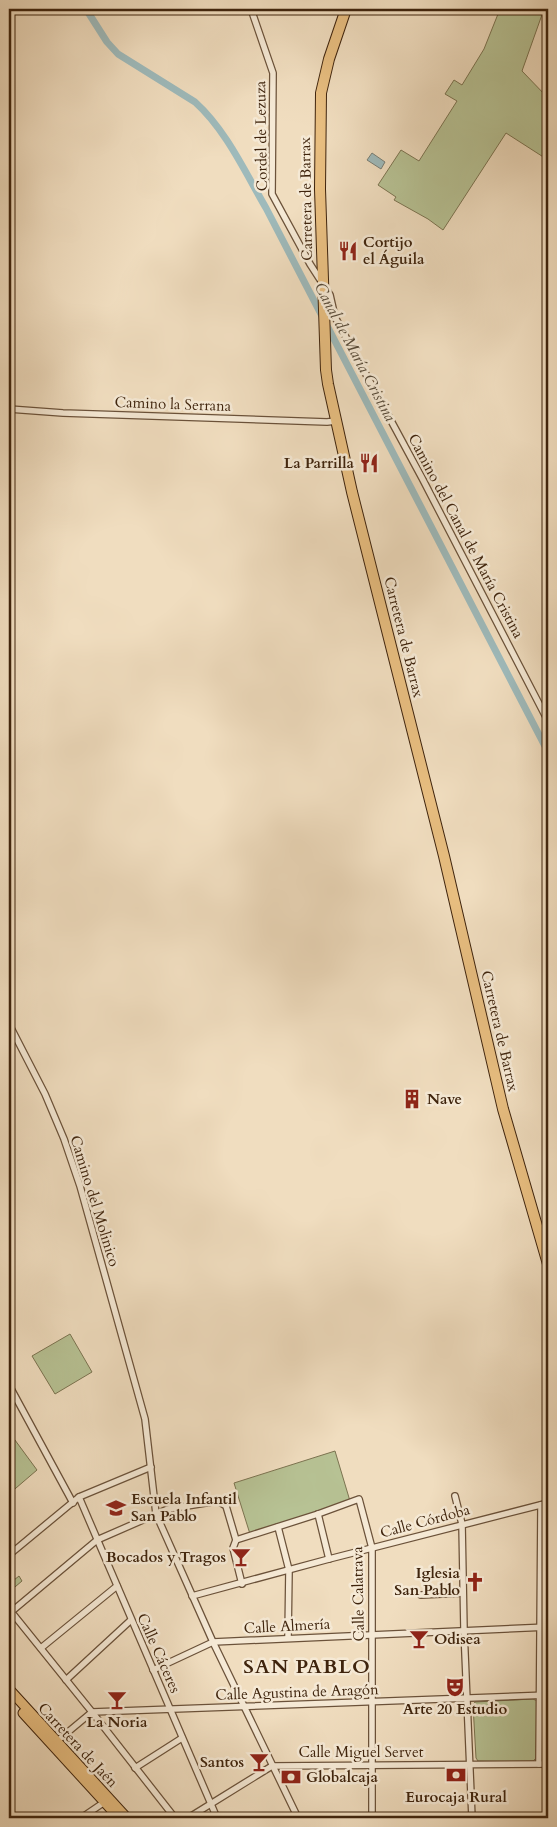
<svg xmlns="http://www.w3.org/2000/svg" width="557" height="1827" font-family="Cardo,serif">
<style>
.green{fill:#b7c294;stroke:#7b7350}
.water{fill:#9ebabb;stroke:#787e75}
.lines{fill:none;stroke-linecap:round;stroke-linejoin:round}
.canal{stroke:#9ebabb;stroke-width:7}
.street-casing{stroke:#6b523a;stroke-width:8}
.primary-casing{stroke:#3f240d;stroke-width:11}
.highway-casing{stroke:#3f240d;stroke-width:12}
.street{stroke:#f5e9d5;stroke-width:5.5}
.primary{stroke:#e8be80;stroke-width:9}
.highway{stroke:#e8be80;stroke-width:10}
.labels{text-anchor:middle;dominant-baseline:central;stroke-width:5;stroke-linejoin:round;paint-order:stroke}
.street-label{font-size:15px;fill:#3f240d;stroke:#f5e9d5}
.poi-label{font-size:15px;font-weight:bold;fill:#3f240d;stroke:#f5e9d5;text-anchor:start}
.water-label{font-size:16px;font-style:italic;fill:#574a38;stroke:#f5e9d5}
.district-label{font-size:20px;font-weight:bold;letter-spacing:1px;fill:#3f240d;stroke:#f5e9d5}
</style>
<rect width="100%" height="100%" fill="#f0ddbf"/>
<filter id="stains"><feTurbulence type="fractalNoise" baseFrequency=".004" numOctaves="4"/><feColorMatrix values="0 0 0 0 .2 0 0 0 0 .09 0 0 0 0 .02 0 0 0 .5 -.17"/></filter>
<radialGradient id="worn" r=".72"><stop offset=".6" stop-color="#630" stop-opacity="0"/><stop offset="1" stop-color="#630" stop-opacity=".3"/></radialGradient>
<!-- green -->
<g class="green">
<path d="M500 9H544L522 71 548 98V160L506 133 443 230 428 219 394 200 396 197 378 185 401 150 419 161 457 101 445 94 454 80 462 85 484 49Z"/>
<path d="M70 1334 92 1372 55 1394 32 1356Z"/>
<path d="M12 1436 37 1470 9 1494V1439Z"/>
<path d="M335 1451 350 1501 250 1534 234 1483Z"/>
<path d="M11 1576 14 1580 19 1576 22 1581 9 1592V1578Z"/>
<path d="M533 1699 537 1701 536 1758 532 1762 478 1761 476 1758 473 1705 475 1702Z"/>
</g>
<!-- water -->
<path class="water" d="M372 153 385 162 381 169 367 160Z"/>
<g class="lines">
<!-- canal -->
<path class="canal" d="M86 9 107 42 118 54 195 102C226 130 245 172 266 208L548 752"/>
<defs>
<g id="street">
<path d="M251 9 273 73 272 194 310 264 330 295 335 317 422 478 548 721"/>
<path d="M9 409 63 413 327 422 336 421"/>
<path d="M9 1024 45 1094 64 1139 80 1186 145 1419 156 1514 213 1642 298 1818"/>
<path d="M9 1385 73 1503"/>
<path d="M455 1496 462 1524 464 1630 472 1818"/>
<path d="M79 1497 217 1818"/>
<path d="M318 1514 329 1559"/>
<path d="M278 1527 289 1570 288 1638"/>
<path d="M236 1540 318 1514 359 1499 372 1548V1818"/>
<path d="M9 1555 79 1497 151 1467"/>
<path d="M421 1595 463 1593"/>
<path d="M192 1596 329 1559 548 1503"/>
<path d="M9 1609 92 1712 175 1818"/>
<path d="M11 1612 97 1540 168 1509 218 1501 226 1506 236 1540 233 1548 242 1584"/>
<path d="M41 1648 117 1586"/>
<path d="M153 1670 213 1642 548 1627"/>
<path d="M66 1680 131 1620"/>
<path d="M56 1742 92 1712 548 1695"/>
<path d="M539 1764 541 1505"/>
<path d="M135 1768 182 1738"/>
<path d="M81 1818 106 1801"/>
<path d="M188 1818 272 1766 548 1764"/>
</g>
<g id="primary">
<path d="M9 1689 127 1818"/>
<path d="M23 1713 119 1818"/>
</g>
<path id="highway" d="M346 9 329 59 321 93 320 189 326 370 328 384 352 492 444 856 503 1109 548 1264"/>
</defs>
<!-- street casing -->
<use href="#street" class="street-casing"/>
<!-- primary casing -->
<use href="#primary" class="primary-casing"/>
<!-- highway casing -->
<use href="#highway" class="highway-casing"/>
<!-- street -->
<use href="#street" class="street"/>
<!-- primary -->
<use href="#primary" class="primary"/>
<!-- highway -->
<use href="#highway" class="highway"/>
</g>
<!-- icons -->
<defs>
<symbol id="restaurant-bare" viewBox="-9 -9 18 18"><path d="M-5-6h1v4h1v-4h1v4h1v-4h1v5L-1.5 .5V6h-2V.5L-5-1ZM5-6V6H3V1.5H1.5Q1.5-4 5-6Z" fill="#8f2418" stroke="#f5e9d5" stroke-width="2.5" paint-order="stroke"/></symbol>
<symbol id="building-bare" viewBox="-9 -9 18 18"><path d="M-4-6H4V6H1V3H-1V6H-4ZM-2.5-4.3h1.7v1.8h-1.7ZM.8-4.3h1.7v1.8H.8ZM-2.5-1h1.7V.8h-1.7ZM.8-1h1.7V.8H.8Z" fill="#8f2418" stroke="#f5e9d5" stroke-width="2.5" paint-order="stroke"/></symbol>
<symbol id="school-bare" viewBox="-9 -9 18 18"><path d="M0-5L7-2L0 1L-7-2ZM-4 1L0 2.5L4 1V4Q0 6-4 4Z" fill="#8f2418" stroke="#f5e9d5" stroke-width="2.5" paint-order="stroke"/></symbol>
<symbol id="bar-bare" viewBox="-9 -9 18 18"><path d="M-6-5H6L.8 .8V4.5H3.5V6h-7V4.5H-.8V.8Z" fill="#8f2418" stroke="#f5e9d5" stroke-width="2.5" paint-order="stroke"/></symbol>
<symbol id="church-bare" viewBox="-9 -9 18 18"><path d="M-1.2-6h2.4v3.5h3.3v2.4h-3.3V6h-2.4V-.1h-3.3v-2.4h3.3Z" fill="#8f2418" stroke="#f5e9d5" stroke-width="2.5" paint-order="stroke"/></symbol>
<symbol id="theatre-bare" viewBox="-9 -9 18 18"><path d="M-5-5.5Q0-4 5-5.5V0Q5 5 0 6Q-5 5-5 0ZM-3.3-2.5H-1v1.5H-3.3ZM1-2.5H3.3v1.5H1ZM-2.8 1Q0 5.5 2.8 1Z" fill="#8f2418" stroke="#f5e9d5" stroke-width="2.5" paint-order="stroke"/></symbol>
<symbol id="bank-bare" viewBox="-9 -9 18 18"><path d="M-6-4H6V4H-6ZM0-2.3a2.3 2.3 0 1 0 0 4.6a2.3 2.3 0 1 0 0-4.6Z" fill="#8f2418" stroke="#f5e9d5" stroke-width="2.5" paint-order="stroke"/></symbol>
</defs>
<g fill-rule="evenodd">
<use href="#restaurant-bare" x="334" y="237" width="28" height="28"/>
<use href="#restaurant-bare" x="355" y="449" width="28" height="28"/>
<use href="#building-bare" x="398" y="1085" width="28" height="28"/>
<use href="#school-bare" x="102" y="1494" width="28" height="28"/>
<use href="#bar-bare" x="227" y="1543" width="28" height="28"/>
<use href="#church-bare" x="461" y="1568" width="28" height="28"/>
<use href="#bar-bare" x="405" y="1625" width="28" height="28"/>
<use href="#theatre-bare" x="441" y="1673" width="28" height="28"/>
<use href="#bar-bare" x="103" y="1686" width="28" height="28"/>
<use href="#bar-bare" x="245" y="1748" width="28" height="28"/>
<use href="#bank-bare" x="442" y="1761" width="28" height="28"/>
<use href="#bank-bare" x="277" y="1763" width="28" height="28"/>
</g>
<g class="labels">
<!-- street labels -->
<g class="street-label">
<text transform="translate(261 136) rotate(-91)">Cordel de Lezuza</text>
<text transform="translate(306 199) rotate(-91)">Carretera de Barrax</text>
<text transform="translate(173 404) rotate(2)">Camino la Serrana</text>
<text transform="translate(466 536) rotate(62)">Camino del Canal de María Cristina</text>
<text transform="translate(404 637) rotate(76)">Carretera de Barrax</text>
<text transform="translate(500 1031) rotate(77)">Carretera de Barrax</text>
<text transform="translate(95 1201) rotate(73)">Camino del Molinico</text>
<text transform="translate(425 1521) rotate(-15)">Calle Córdoba</text>
<text transform="translate(358 1594) rotate(-91)">Calle Calatrava</text>
<text transform="translate(287 1626) rotate(-3)">Calle Almería</text>
<text transform="translate(159 1653) rotate(66)">Calle Cáceres</text>
<text transform="translate(297 1692) rotate(-2)">Calle Agustina de Aragón</text>
<text transform="translate(78 1745) rotate(47)">Carretera de Jaén</text>
<text x="361" y="1752">Calle Miguel Servet</text>
</g>
<!-- poi labels -->
<g class="poi-label">
<text x="363" y="242">Cortijo<tspan x="363" dy="17">el Águila</tspan></text>
<text x="354" y="463" text-anchor="end">La Parrilla</text>
<text x="427" y="1099">Nave</text>
<text x="131" y="1499">Escuela Infantil<tspan x="131" dy="17">San Pablo</tspan></text>
<text x="226" y="1557" text-anchor="end">Bocados y Tragos</text>
<text x="460" y="1573" text-anchor="end">Iglesia<tspan x="460" dy="17">San Pablo</tspan></text>
<text x="434" y="1639">Odisea</text>
<text x="455" y="1709" text-anchor="middle">Arte 20 Estudio</text>
<text x="117" y="1722" text-anchor="middle">La Noria</text>
<text x="244" y="1762" text-anchor="end">Santos</text>
<text x="306" y="1777">Globalcaja</text>
<text x="456" y="1797" text-anchor="middle">Eurocaja Rural</text>
</g>
<!-- water labels -->
<g class="water-label">
<text transform="translate(355 352) rotate(62)">Canal de María Cristina</text>
</g>
<!-- district labels -->
<g class="district-label">
<text x="307" y="1666">SAN PABLO</text>
</g>
</g>
<!-- margin -->
<rect width="557" height="1827" fill="none" stroke="#f0ddbf" stroke-width="30"/>
<rect x="10" y="10" width="537" height="1807" fill="none" stroke="#3f240d" stroke-width="2.5"/>
<rect x="15" y="15" width="527" height="1797" fill="none" stroke="#3f240d"/>
<rect width="100%" height="100%" filter="url(#stains)"/>
<rect width="100%" height="100%" fill="url(#worn)"/>
</svg>
